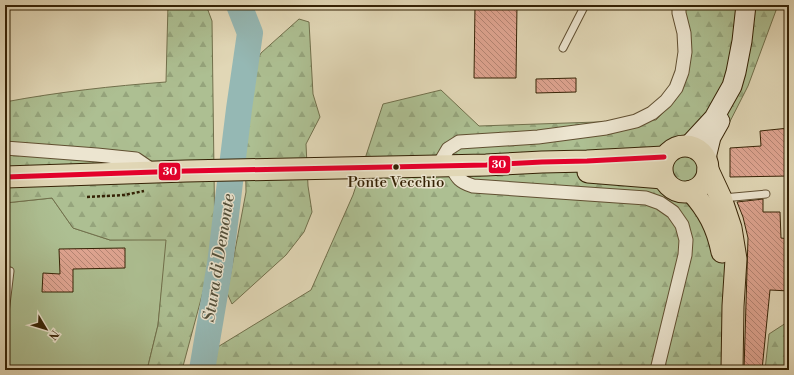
<svg xmlns="http://www.w3.org/2000/svg" width="794" height="375" font-family="'Libre Bodoni',serif">
<style>
.grass{fill:#adbf92;stroke:#71704c}
.forest{fill:url(#forest-firs);stroke:#71704c}
.lines{fill:none;stroke-linecap:round;stroke-linejoin:round}
.river{stroke:#95b8b4;stroke-width:26}
.building{fill:url(#building-back-hatch);stroke:#352205}
.lane-casing{stroke:#604f31;stroke-width:9}
.street-casing{stroke:#604f31;stroke-width:15}
.secondary-casing{stroke:#352205;stroke-width:21}
.primary-casing{stroke:#352205;stroke-width:23}
.path{stroke:#352205;stroke-width:2.5;stroke-dasharray:3 2;stroke-linecap:butt}
.lane{stroke:#ece5d0;stroke-width:7}
.street{stroke:#ece5d0;stroke-width:13}
.secondary{stroke:#ece5d0;stroke-width:19}
.primary{stroke:#e1d7b6;stroke-width:21}
.bus-1-casing{stroke:#ece5d0;stroke-width:8}
.bus-1{stroke:#e4002b;stroke-width:5}
.bus-dot{fill:#352205;stroke:#ece5d0;stroke-width:1.5}
.labels{text-anchor:middle;dominant-baseline:central;stroke-width:3;stroke-linejoin:round;paint-order:stroke}
.bus-label{font-size:15px;fill:#352205;stroke:#ece5d0}
.water-label{font-size:17px;font-style:italic;fill:#524f3a;stroke:#ece5d0}
.line-badge{stroke:#ece5d0;stroke-width:1.5}
.badge-label{font-size:11px;text-anchor:middle;font-weight:bold;fill:#fff}
</style>
<defs>
<pattern id="forest-firs" width="22" height="20" patternUnits="userSpaceOnUse"><rect width="22" height="20" fill="#adbf92"/><path d="M5 1l3.5 6h-7zM16 11l3.5 6h-7z" fill="#95a47c"/></pattern>
<pattern id="building-back-hatch" width="6" height="6" patternUnits="userSpaceOnUse"><rect width="6" height="6" fill="#e0a592"/><path d="M-1 5l2 2M0 0l6 6M5-1l2 2" fill="none" stroke="#b68675"/></pattern>
</defs>
<rect width="100%" height="100%" fill="#e1d7b6"/>
<filter id="stains"><feTurbulence type="fractalNoise" baseFrequency=".005" numOctaves="4"/><feColorMatrix values="0 0 0 0 .2 0 0 0 0 .09 0 0 0 0 .02 0 0 0 .5 -.17"/></filter>
<radialGradient id="worn" r=".72"><stop offset=".6" stop-color="#630" stop-opacity="0"/><stop offset="1" stop-color="#630" stop-opacity=".3"/></radialGradient>
<!-- grass -->
<path class="grass" d="M52 198 73 228 110 240 167 239 158 325 147 370H5V203Z"/>
<!-- forest -->
<g class="forest">
<path d="M168 5H206L212 21 215 247 182 370H147L158 325 166 240H110L73 228 52 198 5 203V102C58 92 112 86 166 82Z"/>
<path d="M696 5H778L748 86 717 147 715 172 742 370H212L216 348 311 290 353 195 383 104 441 90 479 126 656 120 675 101 687 69 684 10Z"/>
<path d="M299 19 309 22 313 94 320 117 306 144 308 186 312 212 304 232 286 255 232 304 227 293 246 192 245 129 251 71 261 53Z"/>
<path d="M789 321V370H765L769 334Z"/>
</g>
<g class="lines">
<!-- river -->
<path class="river" d="M202 370 220 264 239 109 250 33 239 5"/>
</g>
<!-- building -->
<g class="building">
<path d="M475 5H517L516 78H474Z"/>
<path d="M576 78V92L536 93V79Z"/>
<path d="M789 128V176L730 177V148L761 146 760 131Z"/>
<path d="M763 199V212H780L781 238 789 239V291L770 290 762 370H744L748 238 743 217 737 202Z"/>
<path d="M125 248V268L73 269V292H42L43 273 60 274 59 249Z"/>
</g>
<g class="lines">
<defs>
<g id="lane">
<path d="M563 48 585 5"/>
<path d="M723 198 766 194"/>
<path d="M5 313 10 271"/>
</g>
<g id="street">
<path d="M5 148 97 155 136 159 155 172"/>
<path d="M438 166 448 149 459 142 538 137 606 128 636 121 652 113 666 101 676 88 682 72 685 52 684 33 679 13V5"/>
<path d="M451 166C457 178 460 182 473 186L646 198 660 203 673 212 682 225 686 240 685 255 657 370"/>
</g>
<g id="secondary">
<path d="M689 145 714 118 732 86 736 72 742 41 746 5"/>
<path d="M706 158 711 137 720 121"/>
</g>
<g id="primary">
<circle cx="685" cy="169" r="23"/>
<path d="M708 170 721 198 731 228 736 259 733 306 732 370"/>
<path d="M588 172 663 178"/>
<path d="M5 177 186 171 486 165 542 162 587 161 664 157"/>
<path d="M691 191C708 210 717 227 722 252"/>
</g>
</defs>
<!-- lane casing -->
<use href="#lane" class="lane-casing"/>
<!-- street casing -->
<use href="#street" class="street-casing"/>
<!-- secondary casing -->
<use href="#secondary" class="secondary-casing"/>
<!-- primary casing -->
<use href="#primary" class="primary-casing"/>
<!-- path -->
<path class="path" d="M87 197 124 195 144 191"/>
<!-- lane -->
<use href="#lane" class="lane"/>
<!-- street -->
<use href="#street" class="street"/>
<!-- secondary -->
<use href="#secondary" class="secondary"/>
<!-- primary -->
<use href="#primary" class="primary"/>
<defs>
<path id="bus-1" d="M5 177 186 171 486 165 542 162 587 161 664 157"/>
</defs>
<!-- bus-1 casing -->
<use href="#bus-1" class="bus-1-casing"/>
<!-- bus-1 -->
<use href="#bus-1" class="bus-1"/>
</g>
<!-- markers -->
<circle class="bus-dot" cx="396" cy="167" r="3.5"/>
<g class="labels">
<!-- bus labels -->
<g class="bus-label">
<text x="396" y="182">Ponte Vecchio</text>
</g>
<!-- water labels -->
<g class="water-label">
<text transform="translate(219 258) rotate(-81)">Stura di Demonte</text>
</g>
</g>
<g class="line-badge">
<rect x="488" y="155" width="23" height="19" rx="4" fill="#e4002b"/>
<rect x="158" y="162" width="23" height="19" rx="4" fill="#e4002b"/>
</g>
<g class="badge-label">
<text x="499" y="168">30</text>
<text x="170" y="175">30</text>
</g>
<!-- margin -->
<rect width="794" height="375" fill="none" stroke="#e1d7b6" stroke-width="20"/>
<rect x="6" y="6" width="782" height="363" fill="none" stroke="#352205" stroke-width="2"/>
<rect x="10" y="10" width="774" height="355" fill="none" stroke="#352205"/>
<!-- north arrow -->
<g transform="translate(46 329) rotate(128)" stroke="#ece5d0" stroke-width="3" paint-order="stroke">
<path d="M0-3L7 15L0 10L-7 15Z" fill="#352205"/>
<text y="-6" font-size="11" font-weight="bold" text-anchor="middle" fill="#352205">N</text>
</g>
<rect width="100%" height="100%" filter="url(#stains)"/>
<rect width="100%" height="100%" fill="url(#worn)"/>
</svg>
